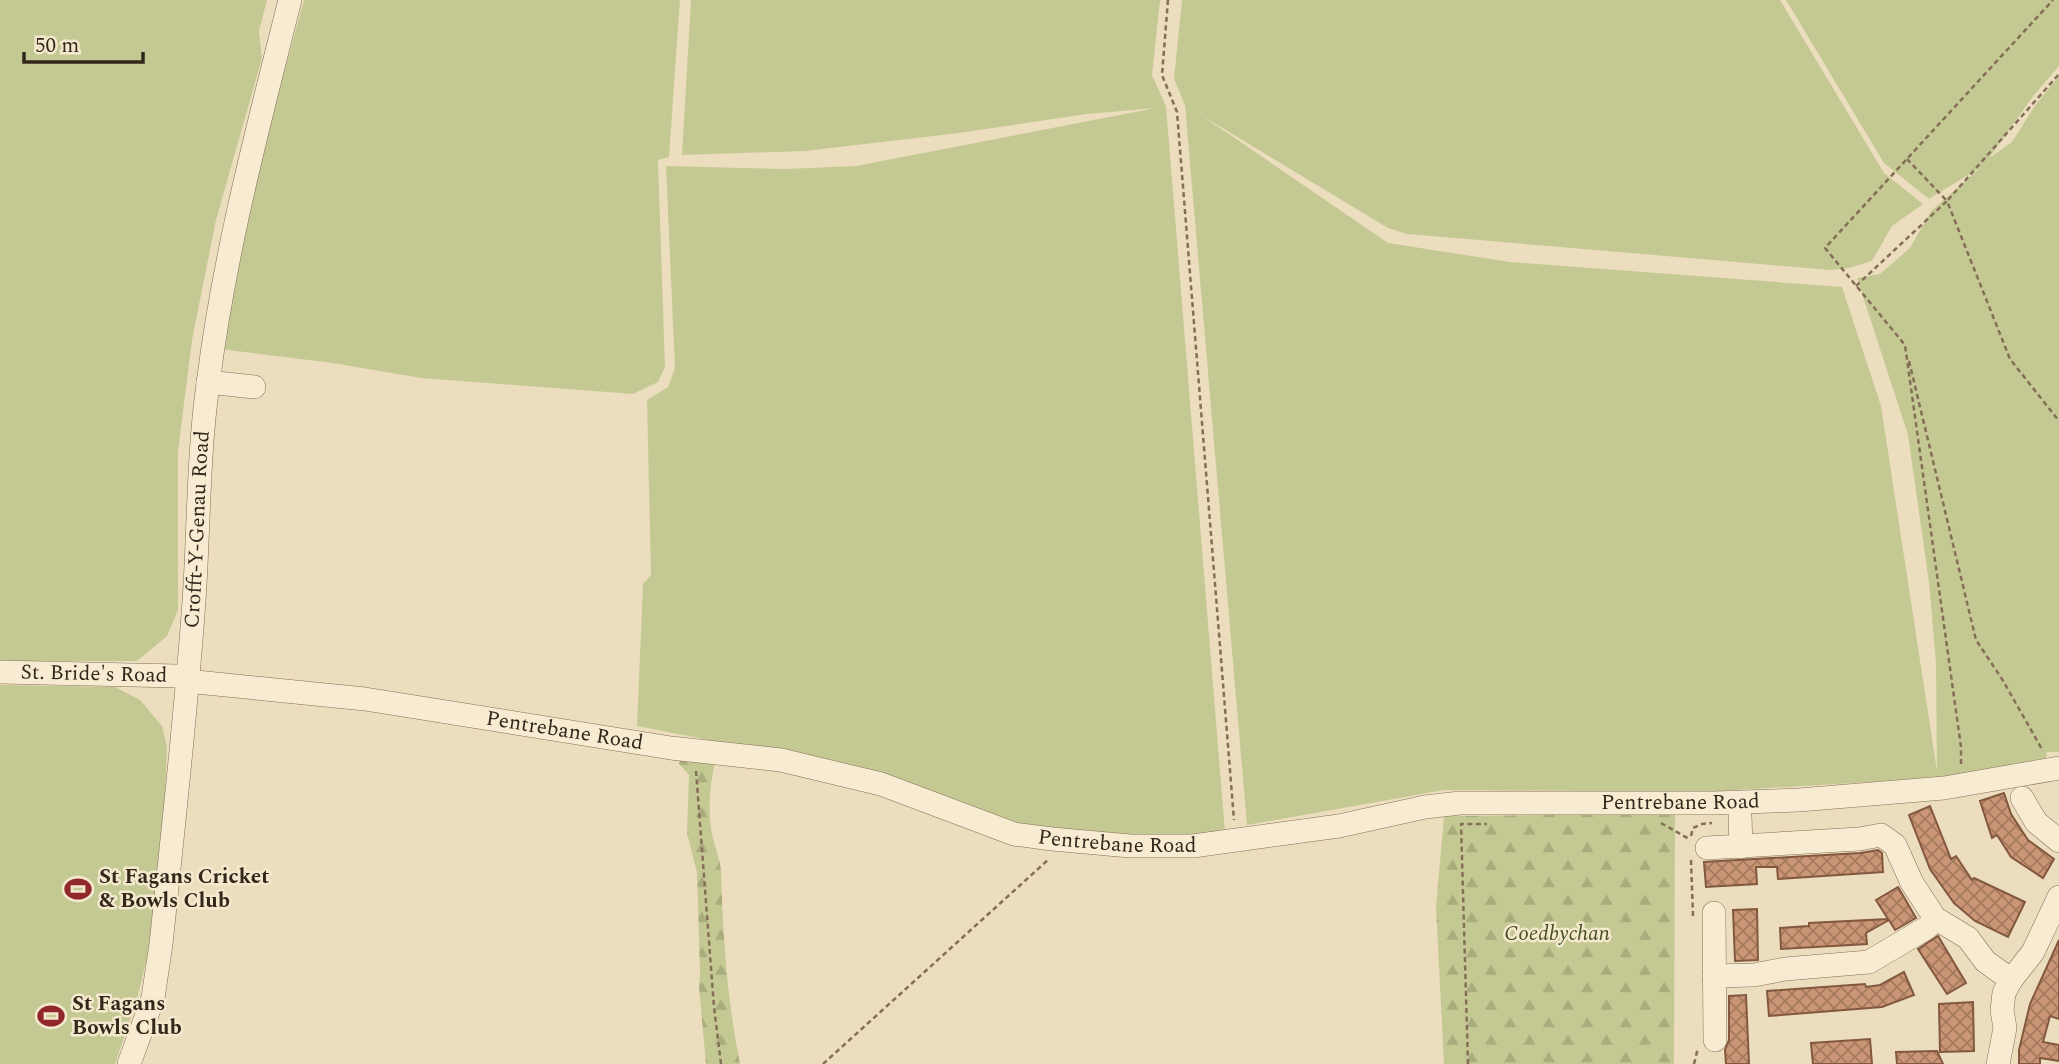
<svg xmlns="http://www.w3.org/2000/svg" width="2059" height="1064" font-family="Spectral,serif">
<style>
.green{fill:#c4c993}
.forest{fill:url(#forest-firs)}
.building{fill:url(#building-cross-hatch);stroke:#82583e;stroke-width:2}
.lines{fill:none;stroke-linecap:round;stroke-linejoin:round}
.minor-casing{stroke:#846e57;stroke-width:24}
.path{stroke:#846e57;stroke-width:2.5;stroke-dasharray:5 3.5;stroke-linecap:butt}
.minor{stroke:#f7ebd1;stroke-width:23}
.labels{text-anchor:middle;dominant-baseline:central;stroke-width:5;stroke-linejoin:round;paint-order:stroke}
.street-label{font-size:21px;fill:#33271c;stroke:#f4e8cd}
.poi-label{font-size:21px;font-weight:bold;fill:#33271c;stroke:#f4e8cd;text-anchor:start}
.park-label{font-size:21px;font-style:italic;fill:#454f23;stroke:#f4e8cd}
</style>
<defs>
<pattern id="forest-firs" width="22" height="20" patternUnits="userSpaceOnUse" patternTransform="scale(1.75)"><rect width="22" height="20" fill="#c4c993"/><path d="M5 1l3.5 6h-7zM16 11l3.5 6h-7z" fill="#a9ad7e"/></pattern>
<pattern id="building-cross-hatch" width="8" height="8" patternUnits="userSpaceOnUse" patternTransform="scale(1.75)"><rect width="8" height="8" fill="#ca9675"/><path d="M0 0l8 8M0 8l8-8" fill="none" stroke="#a57a5f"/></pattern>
</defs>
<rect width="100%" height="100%" fill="#ecddbe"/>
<!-- green -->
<g class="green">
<path d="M0 0H267L259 31 262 58 216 220 192 340 178 451V610L167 636 137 661H0Z"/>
<path d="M304 0H680L669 157 658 160 665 367 658 382 633 394 421 378 333 363 221 349 260 160Z"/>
<path d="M691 0H1160L1152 75 1166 106 1225 832 1168 838 1005 827 755 749 637 726 643 584 651 575 647 400 668 387 675 368 666 166 785 169 856 166 1156 108 1087 114 959 133 805 151 682 155Z"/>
<path d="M1182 0H1780L1884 173 1923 204 1892 226 1872 261 1849 268 1831 270 1407 234 1388 228 1201 115 1388 243 1510 262 1842 287 1881 406 1937 771 1936 663 1929 582 1908 435 1857 278 1880 274 1910 248 1931 211 1981 167 1929 199 1884 163 1786 0H2059V66L2034 95 1989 158 2012 142 2034 107 2059 76V752H2047L2046 758 1938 778 1702 792 1444 790 1247 825 1185 105 1174 79Z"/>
<path d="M0 685 115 687 140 700 162 726 167 747 164 824 148 954 137 999 115 1064H0Z"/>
</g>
<!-- forest -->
<g class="forest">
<path d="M681 756 716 759C710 781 708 806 711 829 713 843 720 857 721 871 723 936 727 1000 740 1064H706L699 987 700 973 697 873 687 833 689 775 679 764Z"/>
<path d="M1675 814 1674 1064H1444L1436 907 1444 816Z"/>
</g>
<!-- building -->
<g class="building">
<path d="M2004 793 2011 814 2028 840 2054 859 2043 878 2011 857 1997 835 1992 838 1980 801Z"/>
<path d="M1930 806 1951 859 1956 856 1972 880 1974 878 2025 902 2008 937 1975 921 1954 903 1930 869 1909 815Z"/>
<path d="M1878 850 1882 853 1883 872 1778 879 1777 867H1756L1757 884 1706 887 1704 862 1860 853Z"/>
<path d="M1898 887 1916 918 1895 930 1889 920 1866 933 1867 944 1781 949 1780 928 1809 926V923L1888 919 1876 900Z"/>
<path d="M1757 909 1758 960 1735 961 1733 910Z"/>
<path d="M1938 936 1966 983 1947 994 1918 949Z"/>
<path d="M2059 940V1019L2050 1016 2043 1042 2059 1045V1061L2040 1058V1064H2019V1050L2030 1004Z"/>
<path d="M1904 972 1914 995 1882 1007 1769 1016 1767 991 1865 984 1866 987 1880 985Z"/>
<path d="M1746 995 1749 1064H1726L1725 1050 1729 1040V996Z"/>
<path d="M1973 1002 1974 1051 1940 1052 1939 1004Z"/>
<path d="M1870 1039 1872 1064H1813L1811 1043Z"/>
<path d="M1937 1051 1943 1064H1897L1896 1052Z"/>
</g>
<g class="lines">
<defs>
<g id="minor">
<path d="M208 382 254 387"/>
<path id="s1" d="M0 672 177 676 196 682 365 699 671 748 781 760 881 784 1014 834 1052 839 1130 846H1193L1339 826 1425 807 1460 803H1715L1799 800 1944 788 2059 768"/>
<path d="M2022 798 2036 822 2059 841"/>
<path d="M1740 816 1741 847"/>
<path d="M1707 848 1859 839 1881 835 1895 845 1912 883 1935 918 1968 938 1985 961 2011 980"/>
<path d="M1714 913 1715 1040"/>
<path d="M1714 976 1754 975 1785 969 1869 962 1928 927 1935 918"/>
<path id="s2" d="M129 1064 153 998 161 944C173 830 186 715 194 601 199 528 198 455 208 384 224 254 258 127 290 0"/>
<path d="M1998 1064 2005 1028 2002 1010 2004 993 2011 980 2033 952 2059 897"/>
</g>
</defs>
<!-- minor casing -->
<use href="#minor" class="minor-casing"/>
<!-- path -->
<g class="path">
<path d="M1168 0 1162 75 1177 112 1234 820"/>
<path d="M1907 159 1947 201 2059 74"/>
<path d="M1856 286 1947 201 2010 359 2059 421"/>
<path d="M1909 361 1976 640 2002 679 2043 751"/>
<path d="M1961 764V747L1905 345 1825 248 2053 0"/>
<path d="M696 771 714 1007 721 1064"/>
<path d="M1661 823 1689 839"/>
<path d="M1691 836 1693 828 1702 824 1712 823"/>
<path d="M1691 860 1693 916"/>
<path d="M823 1064 1049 859"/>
<path d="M1468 1064 1461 824H1487"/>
<path d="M1694 1064 1698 1048"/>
</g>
<!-- minor -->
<use href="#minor" class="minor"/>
</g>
<!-- icons -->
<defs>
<symbol id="stadium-bare" viewBox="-9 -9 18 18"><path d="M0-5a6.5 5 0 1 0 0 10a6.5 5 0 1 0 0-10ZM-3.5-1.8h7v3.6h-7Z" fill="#91292c" stroke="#f4e8cd" stroke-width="2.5" paint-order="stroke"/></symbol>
</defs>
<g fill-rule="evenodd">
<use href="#stadium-bare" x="59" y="870" width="38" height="38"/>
<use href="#stadium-bare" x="32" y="997" width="38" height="38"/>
</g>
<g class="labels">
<!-- street labels -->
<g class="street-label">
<text stroke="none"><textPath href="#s2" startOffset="541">Crofft-Y-Genau Road</textPath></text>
<text stroke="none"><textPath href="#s1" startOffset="94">St. Bride's Road</textPath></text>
<text stroke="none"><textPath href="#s1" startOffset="569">Pentrebane Road</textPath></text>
<text stroke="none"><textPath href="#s1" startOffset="1703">Pentrebane Road</textPath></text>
<text stroke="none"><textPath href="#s1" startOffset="1136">Pentrebane Road</textPath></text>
</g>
<!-- poi labels -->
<g class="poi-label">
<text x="99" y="877">St Fagans Cricket<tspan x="99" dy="24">&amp; Bowls Club</tspan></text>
<text x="72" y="1004">St Fagans<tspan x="72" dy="24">Bowls Club</tspan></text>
</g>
<!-- park labels -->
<g class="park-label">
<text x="1557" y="934">Coedbychan</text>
</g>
</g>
<!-- scale -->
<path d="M24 52v10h119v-10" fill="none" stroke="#33271c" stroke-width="3.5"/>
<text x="35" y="52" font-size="21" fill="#33271c" stroke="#f4e8cd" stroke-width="5" paint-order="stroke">50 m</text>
</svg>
